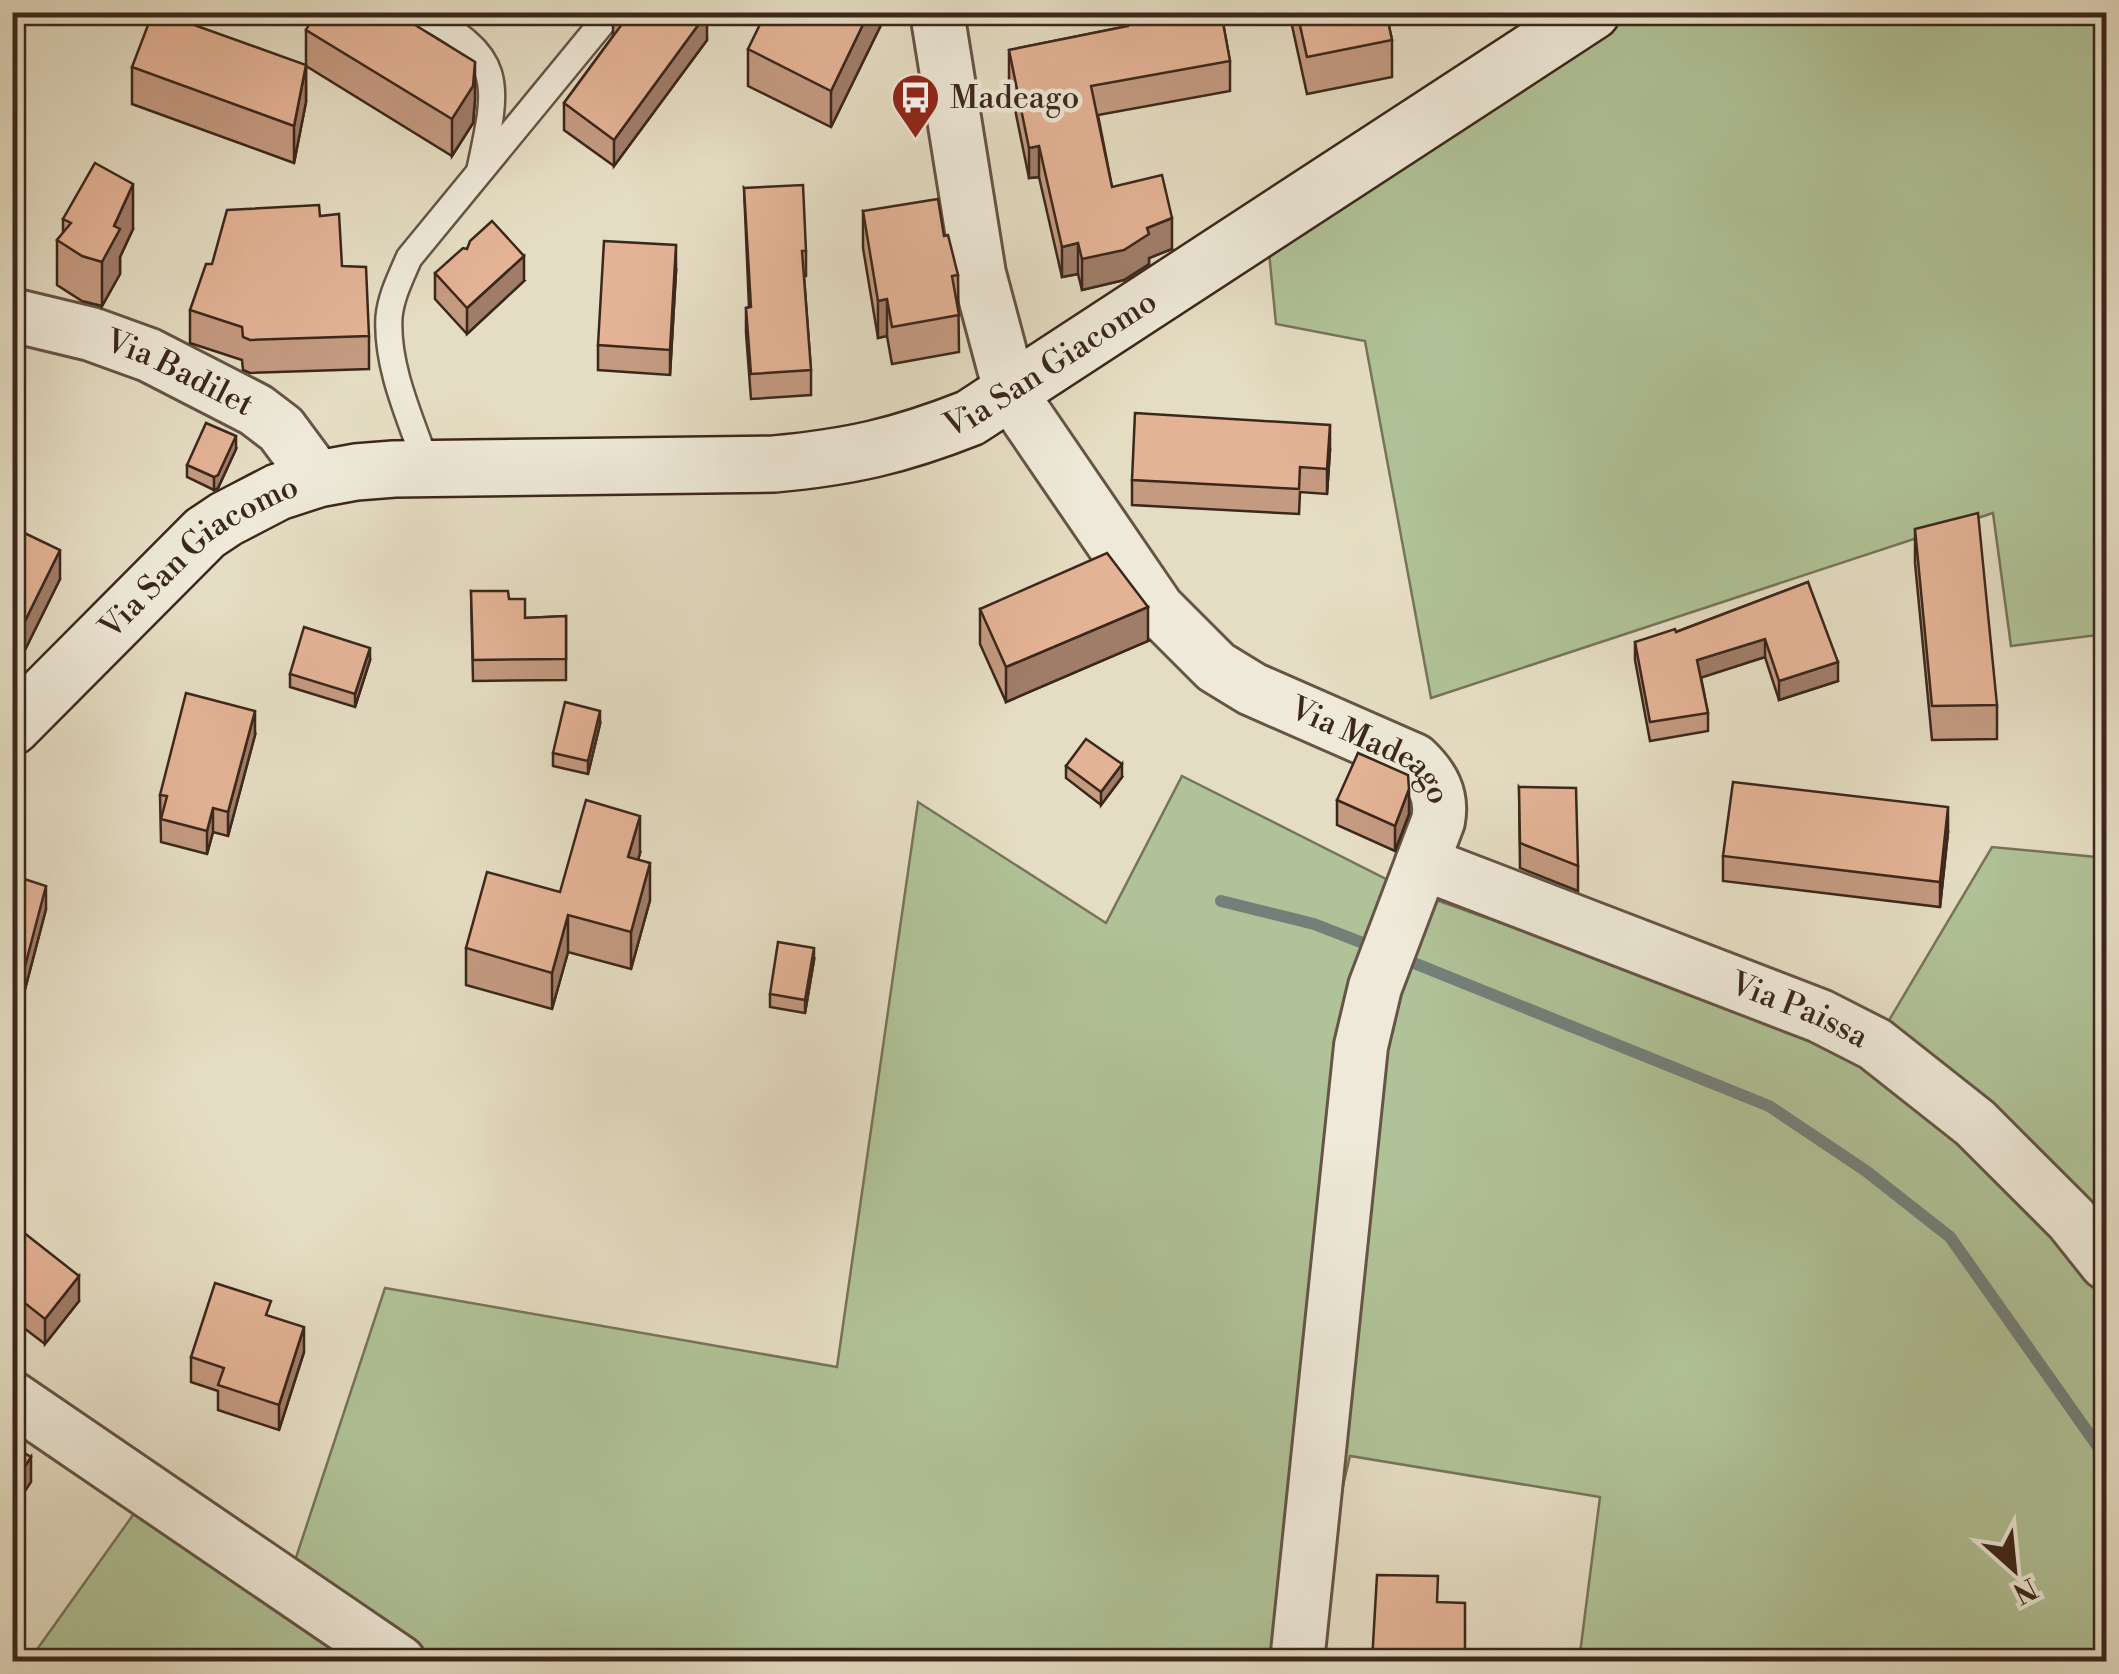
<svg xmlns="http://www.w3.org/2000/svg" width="2119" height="1674" font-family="'Libre Bodoni',serif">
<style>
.green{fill:#b0c297;stroke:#76745a;stroke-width:2.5}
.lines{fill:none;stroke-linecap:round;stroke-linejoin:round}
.stream{stroke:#73807a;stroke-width:12}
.lane-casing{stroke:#665446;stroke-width:30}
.street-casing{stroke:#665446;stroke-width:58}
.secondary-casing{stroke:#3c271c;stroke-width:60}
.lane{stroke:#eee9d8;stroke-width:25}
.street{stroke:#eee9d8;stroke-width:52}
.secondary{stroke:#eee9d8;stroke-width:55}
.wall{fill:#c49a81;stroke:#3c271c;stroke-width:2.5}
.shaded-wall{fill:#a07d69;stroke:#3c271c;stroke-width:2.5}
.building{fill:#e4b396;stroke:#3c271c;stroke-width:2.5}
.labels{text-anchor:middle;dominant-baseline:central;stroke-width:9;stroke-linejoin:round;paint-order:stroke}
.poi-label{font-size:32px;fill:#3c271c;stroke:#eee9d8;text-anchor:start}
.street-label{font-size:32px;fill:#3c271c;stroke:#eee9d8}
</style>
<rect width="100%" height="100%" fill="#e5ddc3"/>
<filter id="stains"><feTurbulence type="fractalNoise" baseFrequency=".002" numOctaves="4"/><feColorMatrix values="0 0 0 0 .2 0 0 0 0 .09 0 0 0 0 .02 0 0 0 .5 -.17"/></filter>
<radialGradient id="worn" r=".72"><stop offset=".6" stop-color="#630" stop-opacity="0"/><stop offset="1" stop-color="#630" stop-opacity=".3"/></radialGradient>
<!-- green -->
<g class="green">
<path d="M1549 13H2106V634L2011 646 1993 513 1431 698 1365 341 1276 324 1264 201Z"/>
<path d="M1182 776 1408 890 1869 1054 1992 847 2106 858V1661H1579L1600 1497 1350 1456 1302 1661 28 1662 143 1501 284 1594 385 1288 837 1367 918 802 1106 923Z"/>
</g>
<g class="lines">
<!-- stream -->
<g class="stream">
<path d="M1221 901 1314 924 1376 948"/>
<path d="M1399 957 1769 1106 1866 1171 1950 1237 2106 1458"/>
</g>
<defs>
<g id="lane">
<path d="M417 12C505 55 499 81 480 169"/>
<path d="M428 469C412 422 386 368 389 317 391 296 401 277 409 258L611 12"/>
</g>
<g id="street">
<path id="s1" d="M937 12 979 274 1011 394 1158 609 1216 667 1252 689 1414 760C1432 777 1443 795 1438 821L1375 987 1361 1046 1297 1662"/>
<path id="s2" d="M12 315 91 334 149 355 256 410 281 429 318 479"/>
<path id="s3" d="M1422 863 1820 1016 1875 1044 1975 1123 2071 1219 2106 1263"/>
<path d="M12 1398 399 1662"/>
</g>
<g id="secondary">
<path id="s4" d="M12 727 205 533 226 519 278 492 318 479 356 472 394 469 774 464C850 457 899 446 970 418L1592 12"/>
</g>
</defs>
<!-- lane casing -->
<use href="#lane" class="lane-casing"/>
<!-- street casing -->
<use href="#street" class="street-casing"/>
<!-- secondary casing -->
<use href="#secondary" class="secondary-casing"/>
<!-- lane -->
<use href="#lane" class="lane"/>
<!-- street -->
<use href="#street" class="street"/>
<!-- secondary -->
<use href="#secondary" class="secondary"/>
</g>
<!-- wall -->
<g class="wall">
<path d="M562 12H591L582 22Z"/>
<path d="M613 12H706L707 40 614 166 564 130V103L613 36Z"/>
<path d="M881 12V25L831 127 748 86V49Z"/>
<path d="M1120 12H1221L1230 61V91L1098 115 1112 187 1172 249 1149 258V264L1124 280 1082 290 1078 274 1062 277 1039 177 1029 178 1009 80V50L1123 27Z"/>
<path d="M1289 12H1386L1392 40V77L1307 94Z"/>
<path d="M306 30 475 99 473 123 452 156 306 66V102L294 163 132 104V67L306 65Z"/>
<path d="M744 188 806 251V276H804L811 370V395L751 399 746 333V308L749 307Z"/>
<path d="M863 211 944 236 958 275 959 352 892 364 887 336 878 338 863 248Z"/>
<path d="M320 216 369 336V369L250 373 243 370 242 360 190 343V310L212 264Z"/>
<path d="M63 219 133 229 120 257V274L102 306 82 301 57 285V240L63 233Z"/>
<path d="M676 271 670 375 598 370V345Z"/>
<path d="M435 273 524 281 467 334 435 299Z"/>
<path d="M236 449 218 488 214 490 187 477V465Z"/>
<path d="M1330 450 1327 494 1300 492 1299 514 1132 505V480Z"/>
<path d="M12 527 60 579 20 660 13 657Z"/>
<path d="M1915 529 1997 705V739L1932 740 1915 563Z"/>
<path d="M1808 582 1838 681 1779 700 1765 657 1701 677 1708 713V731L1650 741 1635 660V642L1676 632Z"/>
<path d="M471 591 509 599 525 618 566 616V680L473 681Z"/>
<path d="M980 609 1148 641 1006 702 980 644Z"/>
<path d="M370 660 355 707 290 687V674Z"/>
<path d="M600 724 588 774 553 766V753Z"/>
<path d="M255 735 228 836 213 832 207 854 161 842 160 795Z"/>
<path d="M1066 766 1122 777 1101 805 1066 778Z"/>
<path d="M1519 787 1578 866V891L1520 868Z"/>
<path d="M2106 787V841H2097V828Z"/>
<path d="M1337 800 1409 814 1395 851 1337 825Z"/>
<path d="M1948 832 1940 907 1723 881V856Z"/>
<path d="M640 853 638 860 650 900 631 969 568 952 552 1009 466 985V948L560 892Z"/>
<path d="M12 875 46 909 24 993 14 1017H12Z"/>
<path d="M814 960 805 1013 770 1007V994Z"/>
<path d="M12 1245 79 1301 45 1344 12 1319Z"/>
<path d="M271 1317 304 1352 279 1430 218 1410V1391L191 1382V1357Z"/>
</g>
<!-- shaded-wall -->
<g class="shaded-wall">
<path d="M582 12H591L582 22Z"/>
<path d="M869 12H881V25L831 127V91Z"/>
<path d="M707 13V40L614 166V140Z"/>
<path d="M475 62V99L473 123 452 156V119Z"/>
<path d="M306 65V102L294 163V126Z"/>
<path d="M1039 146V177L1029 178V148Z"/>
<path d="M133 184V229L120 257V274L102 306V262L114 226Z"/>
<path d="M1172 218V249L1149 258V264L1124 280 1082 290V259L1147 228Z"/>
<path d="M1078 243V274L1062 277V247Z"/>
<path d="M676 245V271L670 375V350Z"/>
<path d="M524 256V281L467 334V308Z"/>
<path d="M887 299V336L878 338V301Z"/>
<path d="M1330 425V450L1327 494V469Z"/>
<path d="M236 436V449L218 488 214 490V477Z"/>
<path d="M60 550V579L20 660V631Z"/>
<path d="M1148 607V641L1006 702V667Z"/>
<path d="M1765 639V657L1697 679V660Z"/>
<path d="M370 648V660L355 707V694Z"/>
<path d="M1838 662V681L1779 700V681Z"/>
<path d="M255 711V735L228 836V812Z"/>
<path d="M600 711V724L588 774V761Z"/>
<path d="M1122 764V777L1101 805V792Z"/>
<path d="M1409 789V814L1395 851V826Z"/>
<path d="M1948 807V832L1940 907V882Z"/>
<path d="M213 808V832L207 854V831Z"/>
<path d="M640 816V853L628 894V857Z"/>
<path d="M650 863V900L631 969V932Z"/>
<path d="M46 886V909L24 993 14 1017V994Z"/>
<path d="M568 915V952L552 1009V973Z"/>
<path d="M814 948V960L805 1013V1000Z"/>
<path d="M79 1276V1301L45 1344V1319Z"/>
<path d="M304 1327V1352L279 1430V1405Z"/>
<path d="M31 1457V1482L12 1511V1486Z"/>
</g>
<!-- building -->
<g class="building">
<path d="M153 12H158L306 65 294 126 132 67Z"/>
<path d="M316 12H394L475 62 473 86 452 119 306 30Z"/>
<path d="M620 12 707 13 614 140 564 103 628 16Z"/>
<path d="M766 12H869L831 91 748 49Z"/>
<path d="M1126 12H1221L1230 61 1091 86 1112 187 1162 175 1172 218 1147 228 1149 234 1124 250 1082 259 1078 243 1062 247 1039 146 1029 148 1009 50 1128 26Z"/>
<path d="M1297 12H1386L1392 40 1307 57Z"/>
<path d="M95 163 133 184 114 226 120 229 102 262 82 256 57 240 71 223 63 219Z"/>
<path d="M803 185 806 251H802L811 370 751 374 746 308 751 307 744 188Z"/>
<path d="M938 199 944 236 948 235 958 275 952 276 959 315 892 327 887 299 878 301 863 211Z"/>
<path d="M319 205 320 216 339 214 342 266 366 267 369 336 250 340 243 337 242 327 190 310 206 264H212L227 210Z"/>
<path d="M492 221 524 256 467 308 435 273 463 248 467 249 470 241Z"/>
<path d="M604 241 676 245 670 350 598 345Z"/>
<path d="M1135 413 1330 425 1327 469 1300 467 1299 489 1132 480Z"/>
<path d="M206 423 236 436 218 475 214 477 187 465Z"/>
<path d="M1978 513 1997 705 1932 706 1915 529Z"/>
<path d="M12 527 60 550 20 631 12 629Z"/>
<path d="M1107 553 1148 607 1006 667 980 609Z"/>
<path d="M1808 582 1838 662 1779 681 1765 639 1697 660 1708 713 1650 722 1635 642 1675 629 1676 632Z"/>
<path d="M471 591H508L509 599H525V618L566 616V659L473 660Z"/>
<path d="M304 627 370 648 355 694 290 674Z"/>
<path d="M186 693 255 711 228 812 213 808 207 831 161 819 167 796 160 795Z"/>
<path d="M565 702 600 711 588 761 553 753Z"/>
<path d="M1086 739 1122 764 1101 792 1066 766Z"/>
<path d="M1358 753 1408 775 1409 789 1395 826 1337 800Z"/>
<path d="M1733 782 1948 807 1940 882 1723 856Z"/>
<path d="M1519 787 1576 788 1578 866 1520 843Z"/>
<path d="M2099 787H2106V829L2097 828Z"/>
<path d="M586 800 640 816 628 857 650 863 631 932 568 915 552 973 466 948 487 872 560 892Z"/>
<path d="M12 875 46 886 24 970 14 994H12Z"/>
<path d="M778 942 814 948 805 1000 770 994Z"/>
<path d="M23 1232 79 1276 45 1319 12 1293V1245Z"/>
<path d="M215 1283 271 1301 266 1315 304 1327 279 1405 218 1385 224 1368 191 1357Z"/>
<path d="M12 1446 31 1457 12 1486Z"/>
<path d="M1377 1575 1438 1576 1437 1602 1465 1603V1662H1372Z"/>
</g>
<!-- icons -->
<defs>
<symbol id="bus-pin" viewBox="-11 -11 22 30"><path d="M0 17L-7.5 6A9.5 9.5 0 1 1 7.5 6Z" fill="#8f2418" stroke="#eee9d8"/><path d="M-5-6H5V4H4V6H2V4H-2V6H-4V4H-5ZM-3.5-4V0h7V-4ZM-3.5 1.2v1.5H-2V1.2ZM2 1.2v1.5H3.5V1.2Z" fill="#fff"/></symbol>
</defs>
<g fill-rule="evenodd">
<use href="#bus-pin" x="888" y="70" width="55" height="75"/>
</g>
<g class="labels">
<!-- poi labels -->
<g class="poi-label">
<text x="950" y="98">Madeago</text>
</g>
<!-- street labels -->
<g class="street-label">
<text stroke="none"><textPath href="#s4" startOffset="1155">Via San Giacomo</textPath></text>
<text stroke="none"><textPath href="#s2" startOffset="178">Via Badilet</textPath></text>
<text stroke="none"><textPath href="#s4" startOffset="255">Via San Giacomo</textPath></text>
<text stroke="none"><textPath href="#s1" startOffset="910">Via Madeago</textPath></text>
<text stroke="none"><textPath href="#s3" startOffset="405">Via Paissa</textPath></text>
</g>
</g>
<!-- margin -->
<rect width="2119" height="1674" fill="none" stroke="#e5ddc3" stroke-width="50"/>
<rect x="15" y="15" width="2089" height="1644" fill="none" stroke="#3c271c" stroke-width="5"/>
<rect x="25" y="25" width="2069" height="1624" fill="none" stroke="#3c271c" stroke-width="2.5"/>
<!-- north arrow -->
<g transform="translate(2014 1569) rotate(153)" stroke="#eee9d8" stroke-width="8" paint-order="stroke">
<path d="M0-8L18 38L0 25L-18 38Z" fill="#3c271c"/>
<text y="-15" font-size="28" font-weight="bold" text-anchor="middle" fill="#3c271c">N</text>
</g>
<rect width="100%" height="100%" filter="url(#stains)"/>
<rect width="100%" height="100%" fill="url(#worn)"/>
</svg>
